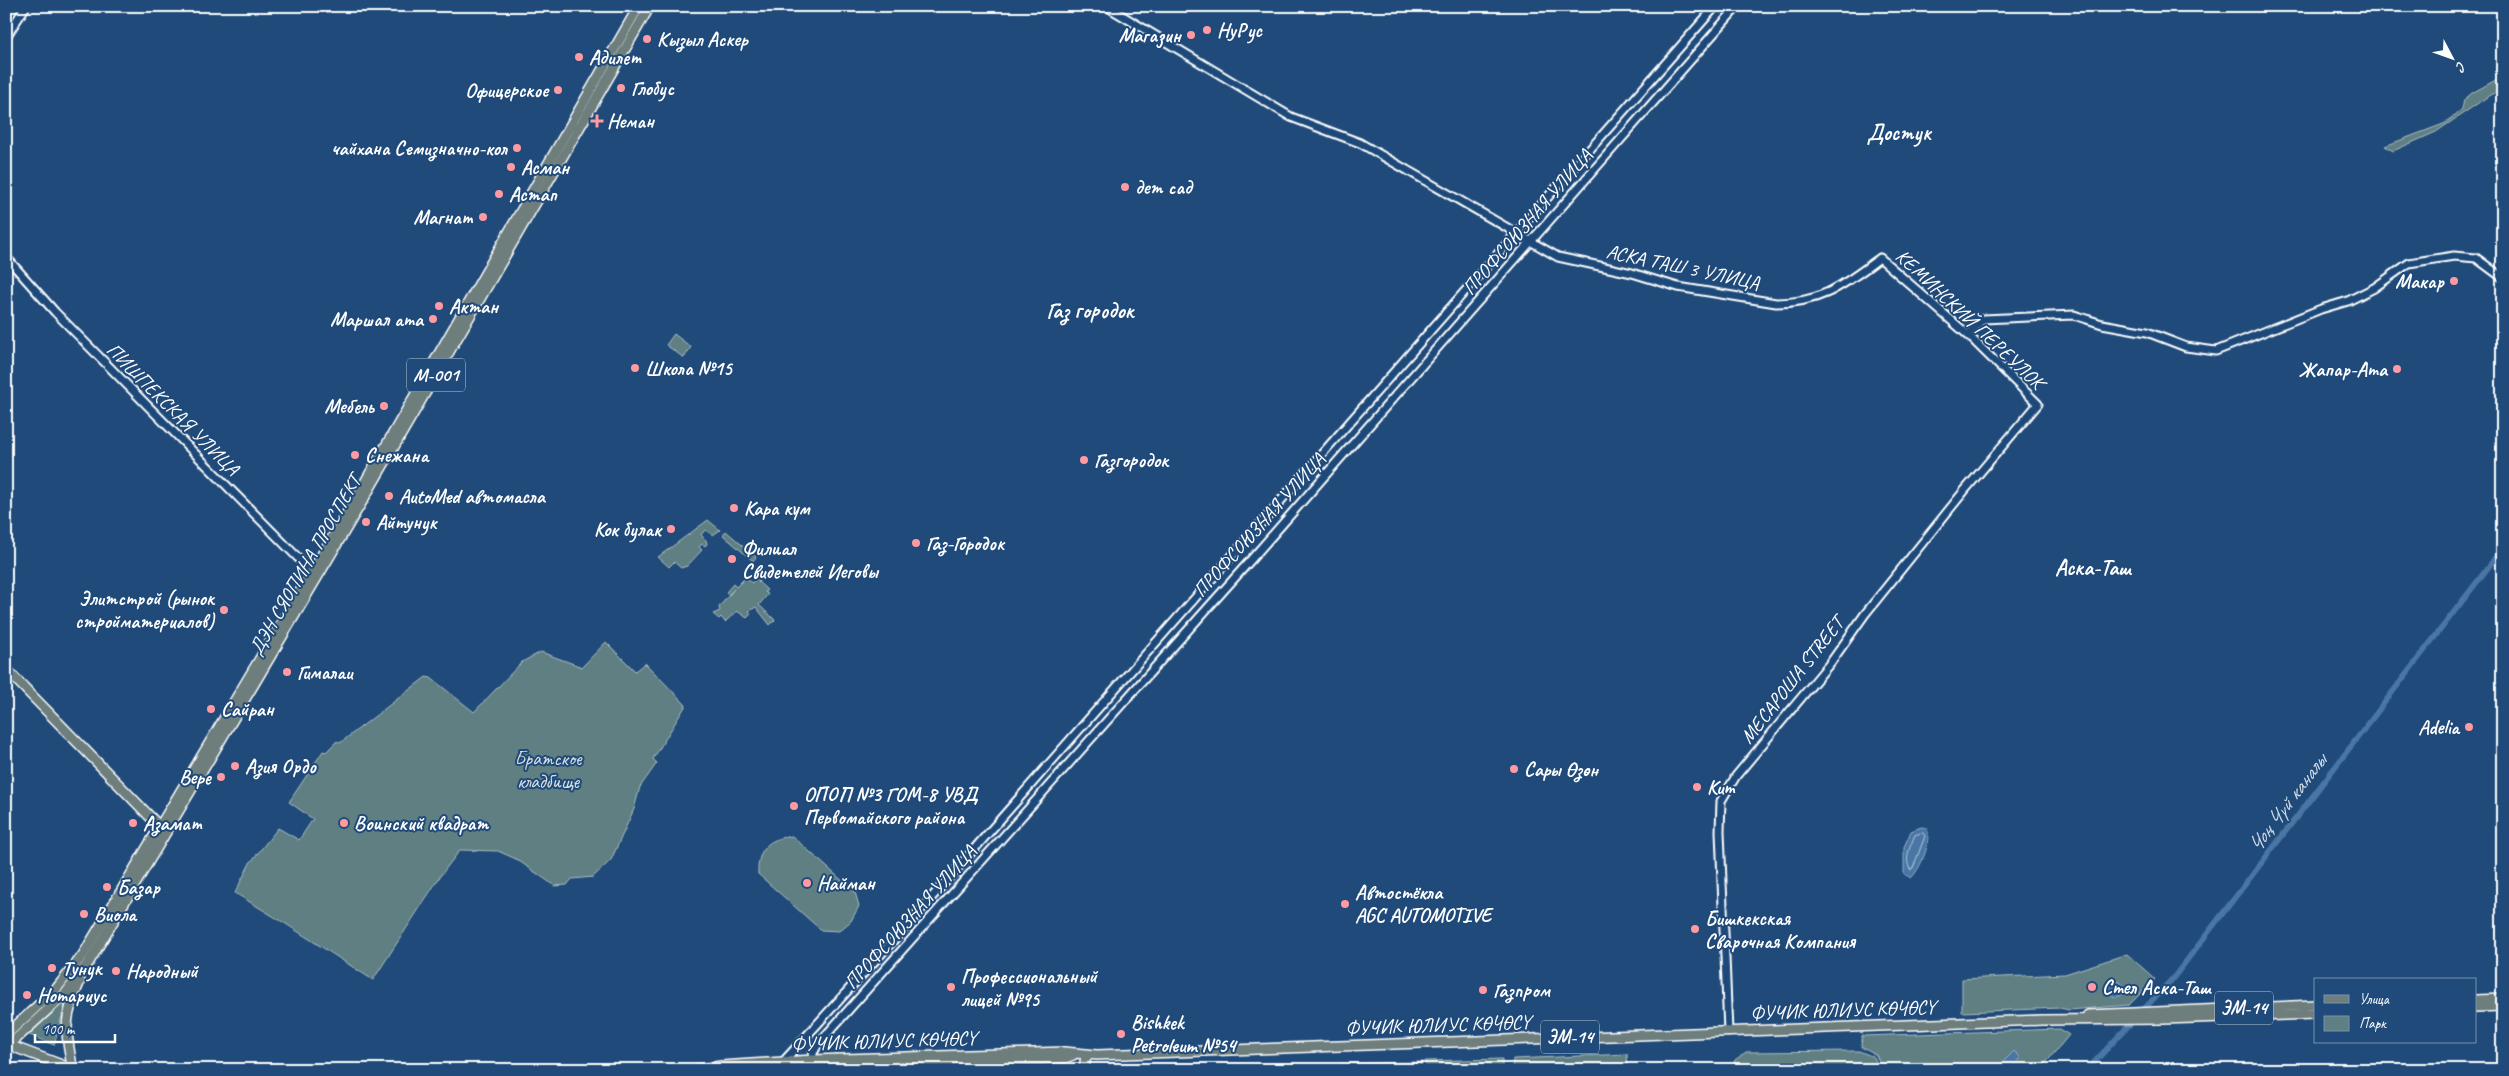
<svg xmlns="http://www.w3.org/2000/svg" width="2509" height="1076" font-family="Caveat,sans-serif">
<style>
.green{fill:#5e7f83;stroke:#aebfc1}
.water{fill:#4a76a5;stroke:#92adc9}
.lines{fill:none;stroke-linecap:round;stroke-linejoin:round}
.shore{stroke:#b7c8db;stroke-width:1}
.canal{stroke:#4a76a5;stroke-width:5.5}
.minor-casing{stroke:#fff;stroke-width:11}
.major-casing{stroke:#fff;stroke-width:12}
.minor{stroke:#1f4a7a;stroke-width:7}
.major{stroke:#6d7e7c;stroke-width:9}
.poi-dot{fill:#ff9aa2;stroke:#1f4a7a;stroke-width:2}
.labels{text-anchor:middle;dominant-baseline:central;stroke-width:4;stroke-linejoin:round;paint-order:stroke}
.shield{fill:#1f4a7a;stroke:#bcc9d7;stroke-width:1}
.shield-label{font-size:19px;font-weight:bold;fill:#fff}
.poi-label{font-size:20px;font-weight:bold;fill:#fff;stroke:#1f4a7a;text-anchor:start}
.street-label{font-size:20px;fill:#fff;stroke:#1f4a7a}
.park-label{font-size:20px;fill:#d7dfe0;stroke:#1f4a7a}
.water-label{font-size:21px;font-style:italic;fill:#d2dde8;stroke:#1f4a7a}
.quarter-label{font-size:22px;font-weight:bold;fill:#fff;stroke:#1f4a7a}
</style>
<rect width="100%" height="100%" fill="#1f4a7a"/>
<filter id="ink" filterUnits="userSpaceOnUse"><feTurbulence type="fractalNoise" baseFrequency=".02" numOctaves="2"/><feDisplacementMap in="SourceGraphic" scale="10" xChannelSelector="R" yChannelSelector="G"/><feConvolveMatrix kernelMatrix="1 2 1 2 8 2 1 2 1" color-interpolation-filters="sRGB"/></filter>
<g filter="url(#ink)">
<!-- green -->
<g class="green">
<path d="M2503 76V89L2490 95 2436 132 2393 151 2385 146 2446 123 2462 109 2464 100 2472 93Z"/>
<path d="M674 334 691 347 684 358 666 345Z"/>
<path d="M708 520 720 530 713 535 705 530 701 535 706 540 707 544 705 546 702 544 699 547 702 550 687 566 681 568 674 562 669 567 658 557Z"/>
<path d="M726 531 756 557 753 561 723 535Z"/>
<path d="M761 573 764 575 758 582 767 590 765 592 768 594 759 605 775 620 770 625 756 607 749 611 751 614 747 618 737 611 725 622 721 617 719 619 713 614 720 611 719 607 734 589 728 595 726 592 733 584 736 587 745 578 752 583Z"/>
<path d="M606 642 635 671 645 663 686 705 653 759 657 763 640 787 634 809 611 860 593 877 572 879 567 885 555 886 516 859 498 851 460 850 441 875 373 980 286 924 235 893 250 863 278 828 299 840 313 819 289 802 323 751 326 752 337 741 340 743 426 677 431 678 474 712 522 662 541 652 582 667Z"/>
<path d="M792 836 855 892 859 906 851 921 839 931 821 930 758 874C757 850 768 838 792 836Z"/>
<path d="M2127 954 2155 979 2129 1005 2069 1010 2060 1008 1962 1012V979L2065 974Z"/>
<path d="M67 998 54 1045 27 1034Z"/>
<path d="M2060 1029 2069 1035 2040 1070H1883L1876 1055 1861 1047 1862 1036Z"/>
<path d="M1859 1051 1874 1057 1880 1070H1731L1735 1060 1746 1052Z"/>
<path d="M1627 1054 1628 1070H1512L1513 1059Z"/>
<path d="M1502 1059V1070H1432L1425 1064V1061Z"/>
<path d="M1423 1062 1419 1070H1340V1064Z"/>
</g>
<!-- water -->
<g class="water">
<path d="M1921 827 1927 828C1932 840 1921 869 1911 878L1904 874V847L1911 831Z"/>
<circle cx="2116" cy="989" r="8"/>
<path d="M2014 1051 2021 1058 2009 1070H1995Z"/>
</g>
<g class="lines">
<!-- shore -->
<path class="shore" d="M1923 833 1925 836 1913 868 1910 870C1904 857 1910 847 1915 835Z"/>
<!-- canal -->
<path class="canal" d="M2087 1070 2174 977 2503 548"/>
<defs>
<g id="minor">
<path d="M1106 6 1291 117 1360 143 1558 257 1632 273 1678 287 1776 303C1823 303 1844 284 1880 258L1968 335 2038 404 1965 490 1865 614 1831 662 1736 776 1721 801 1720 831 1728 1032"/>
<path d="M6 37 26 6"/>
<path d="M6 257 55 312 314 574"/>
<path d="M1968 335 1983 319 2074 315 2102 324 2147 332 2186 347 2216 351 2321 309 2348 301 2374 288 2409 263 2454 256 2476 258 2503 278"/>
<path d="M783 1062 910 922 1716 6"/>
<path d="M812 1065 813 1053 818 1044 1248 563 1738 6"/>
</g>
<g id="major">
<path d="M6 669 163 830"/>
<path d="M2475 1000 2503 999"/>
<path d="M2475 1007 2503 1006"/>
<path d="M2088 1015 2315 1005"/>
<path d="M6 1035 57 988 83 955 357 496 639 6"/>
<path d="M6 1044 75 1070"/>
<path d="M6 1048 66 993 89 962 363 500 650 6"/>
<path d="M73 1070C65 1031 63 1019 80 981"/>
<path d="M695 1070 721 1066 812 1060 1064 1052 1097 1055 2043 1020 2164 1019 2315 1014"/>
<path d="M779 1070 1065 1058 1073 1055"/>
<path d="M1084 1070 1086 1055"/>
</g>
</defs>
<!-- minor casing -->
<use href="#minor" class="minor-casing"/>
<!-- major casing -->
<use href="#major" class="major-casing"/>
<!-- minor -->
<use href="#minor" class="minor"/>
<!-- major -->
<use href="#major" class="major"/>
</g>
</g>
<!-- markers -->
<g class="poi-dot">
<circle cx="1207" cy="30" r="5"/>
<circle cx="1191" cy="35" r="5"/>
<circle cx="647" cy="39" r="5"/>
<circle cx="579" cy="57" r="5"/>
<circle cx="621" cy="88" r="5"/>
<circle cx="558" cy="90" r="5"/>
<path d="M594.5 113.5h5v5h5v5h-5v5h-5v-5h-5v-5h5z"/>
<circle cx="517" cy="148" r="5"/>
<circle cx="511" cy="167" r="5"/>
<circle cx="1125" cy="187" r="5"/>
<circle cx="499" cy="194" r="5"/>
<circle cx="483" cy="217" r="5"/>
<circle cx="2454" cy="281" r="5"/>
<circle cx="439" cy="306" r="5"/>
<circle cx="433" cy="319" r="5"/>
<circle cx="635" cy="368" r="5"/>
<circle cx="2397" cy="369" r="5"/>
<circle cx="384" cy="406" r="5"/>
<circle cx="355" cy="455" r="5"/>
<circle cx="1084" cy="460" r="5"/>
<circle cx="389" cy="496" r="5"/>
<circle cx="734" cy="508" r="5"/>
<circle cx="366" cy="522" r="5"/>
<circle cx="671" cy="529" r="5"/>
<circle cx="916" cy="543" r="5"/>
<circle cx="732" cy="559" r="5"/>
<circle cx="224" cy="610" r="5"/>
<circle cx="287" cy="672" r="5"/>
<circle cx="211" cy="709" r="5"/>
<circle cx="2469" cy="727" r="5"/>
<circle cx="235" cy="766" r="5"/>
<circle cx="1514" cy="769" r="5"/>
<circle cx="221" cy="777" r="5"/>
<circle cx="1697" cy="787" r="5"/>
<circle cx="794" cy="806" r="5"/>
<circle cx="133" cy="823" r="5"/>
<circle cx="344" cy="823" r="5"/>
<circle cx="807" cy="883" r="5"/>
<circle cx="107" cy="887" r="5"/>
<circle cx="1345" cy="904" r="5"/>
<circle cx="84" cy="914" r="5"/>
<circle cx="1695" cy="929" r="5"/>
<circle cx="52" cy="968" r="5"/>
<circle cx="116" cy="971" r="5"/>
<circle cx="951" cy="987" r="5"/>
<circle cx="2092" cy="987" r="5"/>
<circle cx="1483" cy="990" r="5"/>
<circle cx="27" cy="995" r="5"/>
<circle cx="1121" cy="1034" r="5"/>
</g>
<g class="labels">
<!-- shield labels -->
<g class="shield">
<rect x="407" y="358.5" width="58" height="33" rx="4"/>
<rect x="2215" y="991.5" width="58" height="33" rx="4"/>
<rect x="1541" y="1020.5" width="58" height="33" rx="4"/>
</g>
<g class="shield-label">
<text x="436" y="375">M-001</text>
<text x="2244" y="1008">ЭМ-14</text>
<text x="1570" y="1037">ЭМ-14</text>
</g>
<!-- poi labels -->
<g class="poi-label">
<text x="1217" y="30">НуРус</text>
<text x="1181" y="35" text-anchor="end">Магазин</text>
<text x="657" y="39">Кызыл Аскер</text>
<text x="589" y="57">Адилет</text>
<text x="631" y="88">Глобус</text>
<text x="548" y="90" text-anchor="end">Офицерское</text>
<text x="607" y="121">Неман</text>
<text x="507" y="148" text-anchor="end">чайхана Семизначно-кол</text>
<text x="521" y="167">Асман</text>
<text x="1135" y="187">дет сад</text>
<text x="509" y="194">Астап</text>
<text x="473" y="217" text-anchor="end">Магнат</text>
<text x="2444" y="281" text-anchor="end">Макар</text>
<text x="449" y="306">Актан</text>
<text x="423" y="319" text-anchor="end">Маршал ата</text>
<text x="645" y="368">Школа №15</text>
<text x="2387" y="369" text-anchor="end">Жапар-Ата</text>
<text x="374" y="406" text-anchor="end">Мебель</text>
<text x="365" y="455">Снежана</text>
<text x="1094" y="460">Газгородок</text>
<text x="399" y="496">AutoMed автомасла</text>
<text x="744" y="508">Кара кум</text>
<text x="376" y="522">Айтунук</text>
<text x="661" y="529" text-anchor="end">Кок булак</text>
<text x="926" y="543">Газ-Городок</text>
<text x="742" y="548">Филиал<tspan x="742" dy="23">Свидетелей Иеговы</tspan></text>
<text x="214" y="598" text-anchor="end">Элитстрой (рынок<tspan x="214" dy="23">стройматериалов)</tspan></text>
<text x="297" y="672">Гималаи</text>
<text x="221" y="709">Сайран</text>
<text x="2459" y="727" text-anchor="end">Adelia</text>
<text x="245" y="766">Азия Ордо</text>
<text x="1524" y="769">Сары Өзөн</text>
<text x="211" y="777" text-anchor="end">Вере</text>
<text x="1707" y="787">Кит</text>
<text x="804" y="794">ОПОП №3 ГОМ-8 УВД<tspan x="804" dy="23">Первомайского района</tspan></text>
<text x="143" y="823">Азамат</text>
<text x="354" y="823">Воинский квадрат</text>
<text x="817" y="883">Найман</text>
<text x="117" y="887">Базар</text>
<text x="1355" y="892">Автостёкла<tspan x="1355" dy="23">AGC AUTOMOTIVE</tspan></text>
<text x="94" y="914">Виола</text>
<text x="1705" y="918">Бишкекская<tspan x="1705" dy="23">Сварочная Компания</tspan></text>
<text x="62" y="968">Тунук</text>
<text x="126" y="971">Народный</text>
<text x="961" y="976">Профессиональный<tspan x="961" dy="23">лицей №95</tspan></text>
<text x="2102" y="987">Стел Аска-Таш</text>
<text x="1493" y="990">Газпром</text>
<text x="37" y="995">Нотариус</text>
<text x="1131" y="1022">Bishkek<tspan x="1131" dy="23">Petroleum №54</tspan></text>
</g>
<!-- street labels -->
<g class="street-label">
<text transform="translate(1527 222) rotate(-49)">ПРОФСОЮЗНАЯ УЛИЦА</text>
<text transform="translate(1683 267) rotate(12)">АСКА ТАШ 3 УЛИЦА</text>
<text transform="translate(1970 319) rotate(43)">КЕМИНСКИЙ ПЕРЕУЛОК</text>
<text transform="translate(173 409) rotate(45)">ПИШПЕКСКАЯ УЛИЦА</text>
<text transform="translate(1259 525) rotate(-48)">ПРОФСОЮЗНАЯ УЛИЦА</text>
<text transform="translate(305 565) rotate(-60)">ДЭН СЯОПИНА ПРОСПЕКТ</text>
<text transform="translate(1792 680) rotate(-52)">МЕСАРОША STREET</text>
<text transform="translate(910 917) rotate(-48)">ПРОФСОЮЗНАЯ УЛИЦА</text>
<text transform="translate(1843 1010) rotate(-2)">ФУЧИК ЮЛИУС КӨЧӨСҮ</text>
<text transform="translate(1438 1025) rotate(-2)">ФУЧИК ЮЛИУС КӨЧӨСҮ</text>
<text transform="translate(884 1041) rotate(-2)">ФУЧИК ЮЛИУС КӨЧӨСҮ</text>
</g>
<!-- park labels -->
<g class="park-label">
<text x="548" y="758">Братское<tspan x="548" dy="23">кладбище</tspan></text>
</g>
<!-- water labels -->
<g class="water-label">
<text transform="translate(2287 803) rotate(-53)">Чоң Чүй каналы</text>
</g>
<!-- quarter labels -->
<g class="quarter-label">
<text x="1899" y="133">Достук</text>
<text x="1090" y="311">Газ городок</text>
<text x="2093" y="568">Аска-Таш</text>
</g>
</g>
<!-- margin -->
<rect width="2509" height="1076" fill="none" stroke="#1f4a7a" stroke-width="25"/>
<rect x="12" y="12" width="2484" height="1051" fill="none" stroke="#fff" stroke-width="2" filter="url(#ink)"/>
<!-- legend -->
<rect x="2314" y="978" width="162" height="65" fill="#1f4a7a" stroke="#7992af"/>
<rect x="2324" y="995" width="25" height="8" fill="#6d7e7c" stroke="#7992af"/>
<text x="2359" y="1004" font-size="15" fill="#ffffff">Улица</text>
<rect x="2324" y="1016" width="25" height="15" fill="#5e7f83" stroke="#7992af"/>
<text x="2359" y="1028" font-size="15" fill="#ffffff">Парк</text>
<!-- north arrow -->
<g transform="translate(2452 58) rotate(131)" stroke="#1f4a7a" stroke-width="4" paint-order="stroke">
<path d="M0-4L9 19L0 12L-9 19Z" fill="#ffffff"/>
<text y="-8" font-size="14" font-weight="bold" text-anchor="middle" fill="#ffffff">С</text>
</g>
<!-- scale -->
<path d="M35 1034v8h80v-8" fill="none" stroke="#ffffff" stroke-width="2.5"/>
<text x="42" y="1034" font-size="15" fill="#ffffff" stroke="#1f4a7a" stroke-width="4" paint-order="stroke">100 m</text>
</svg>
